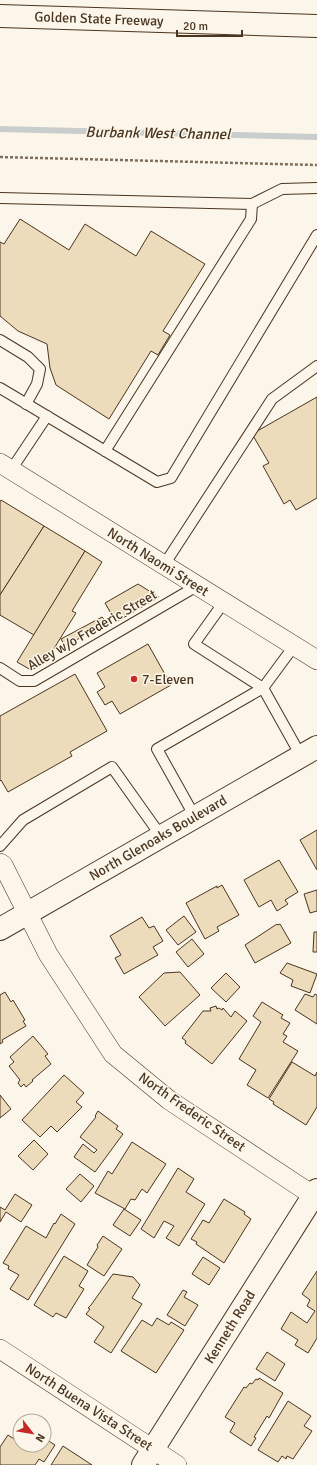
<svg xmlns="http://www.w3.org/2000/svg" width="317" height="1465" font-family="Signika,sans-serif">
<style>
.lines{fill:none;stroke-linecap:round;stroke-linejoin:round}
.stream{stroke:#c9cecd;stroke-width:6}
.building{fill:#ecdcbc;stroke:#4a3520}
.service-casing{stroke:#4a3520;stroke-width:12}
.minor-casing{stroke:#4a3520;stroke-width:20}
.tertiary-casing{stroke:#4a3520;stroke-width:24}
.secondary-casing{stroke:#4a3520;stroke-width:24}
.motorway-casing{stroke:#4a3520;stroke-width:24}
.path{stroke:#7f6f5c;stroke-width:2.5;stroke-dasharray:3 2;stroke-linecap:butt}
.service{stroke:#fbf6e9;stroke-width:10}
.minor{stroke:#fbf6e9;stroke-width:19}
.tertiary{stroke:#fbf6e9;stroke-width:22}
.secondary{stroke:#fbf6e9;stroke-width:22}
.motorway{stroke:#fbf6e9;stroke-width:22}
.poi-dot{fill:#c62828;stroke:#fbf6e9;stroke-width:1.5}
.labels{text-anchor:middle;dominant-baseline:central;stroke-width:3;stroke-linejoin:round;paint-order:stroke}
.street-label{font-size:14px;fill:#4a3520;stroke:#fbf6e9}
.poi-label{font-size:14px;fill:#4a3520;stroke:#fbf6e9;text-anchor:start}
.water-label{font-size:15px;font-style:italic;fill:#4a3520;stroke:#fbf6e9}
</style>
<rect width="100%" height="100%" fill="#fbf6e9"/>
<g class="lines">
<!-- stream -->
<path class="stream" d="M0 129 317 137"/>
</g>
<!-- building -->
<g class="building">
<path d="M20 219 69 250 85 224 136 256 151 231 205 264 163 331 170 335 158 355 151 351 109 419 56 385 50 368 47 344 18 331 0 316V242L4 244Z"/>
<path d="M317 397V498L296 510 290 500 284 504 263 466 269 463 252 434Z"/>
<path d="M1 500 44 526 0 595V502Z"/>
<path d="M44 526 85 551 34 635 0 615V595Z"/>
<path d="M85 551 102 562 72 611 76 613 45 663 31 670 17 662Z"/>
<path d="M138 584 159 597 116 622 105 603Z"/>
<path d="M102 617 107 622 106 624 65 646 61 639Z"/>
<path d="M148 644 171 685 120 714 112 701 105 705 97 692 105 687 97 673Z"/>
<path d="M75 674 107 731 70 752 72 756 8 792 1 780 0 781V716Z"/>
<path d="M317 830V870L300 840Z"/>
<path d="M279 860 298 892 285 900 288 904 277 911 271 900 259 907 244 880Z"/>
<path d="M222 885 239 915 217 927 219 931 205 939 186 903 217 886V888Z"/>
<path d="M317 890V911L310 913 304 894Z"/>
<path d="M184 916 196 932 178 945 166 930Z"/>
<path d="M142 917 149 928 154 926 163 941 153 947 158 955 124 974 115 958 121 955 110 936Z"/>
<path d="M277 924 278 925 280 924 291 943 255 963 245 945Z"/>
<path d="M314 932H317V952H313Z"/>
<path d="M192 939 204 954 188 967 176 952Z"/>
<path d="M287 963 317 974 310 993 291 986 293 980 280 973Z"/>
<path d="M180 972 200 995 165 1026 139 997 164 973Z"/>
<path d="M226 973 240 987 226 1002 211 988Z"/>
<path d="M5 992 11 1002 13 1000 25 1020 23 1021 26 1026 2 1040 3 1042 0 1044V995Z"/>
<path d="M305 994 313 997 315 994 317 995V1024L295 1010Z"/>
<path d="M262 1002 283 1015 281 1018 290 1023 283 1034 287 1036 283 1042 298 1051 268 1098 247 1085 256 1070 239 1059 261 1022 253 1016Z"/>
<path d="M216 1006 217 1009 219 1008 222 1010 223 1008 231 1017 235 1011 247 1021 212 1064 185 1043 186 1041 182 1038 203 1011H211L210 1008Z"/>
<path d="M33 1036 48 1054 45 1056 51 1064 32 1080 33 1081 26 1087 24 1084 21 1087 18 1083 20 1080 9 1066 14 1062 10 1057Z"/>
<path d="M292 1062 315 1076 317 1072V1107L306 1125 273 1104 274 1102 269 1099Z"/>
<path d="M64 1075 84 1093 76 1102 82 1107 57 1132 51 1126 40 1137 22 1120Z"/>
<path d="M0 1095 11 1109 0 1118Z"/>
<path d="M98 1111 118 1126 116 1129 123 1134 95 1172 74 1157 83 1144 94 1153 97 1150 80 1137 96 1117 95 1116Z"/>
<path d="M34 1140 48 1154 33 1170 18 1156Z"/>
<path d="M132 1142 166 1164 147 1193 142 1189 135 1200 131 1199 125 1209 95 1193 108 1171 112 1174Z"/>
<path d="M178 1168 194 1179 186 1192 205 1204 179 1246 166 1238 174 1226 164 1221 154 1238 141 1229Z"/>
<path d="M80 1174 94 1186 81 1202 66 1189Z"/>
<path d="M15 1194 32 1205 21 1222 6 1212 0 1222V1207L5 1210Z"/>
<path d="M224 1199 245 1212 244 1214 251 1219 224 1263 196 1244 197 1242 191 1239 203 1220 209 1223Z"/>
<path d="M124 1209 141 1220 130 1236 113 1225Z"/>
<path d="M61 1214 75 1224 28 1300 10 1289 19 1275 8 1269 9 1266 3 1263 26 1226 46 1238 54 1223 55 1224Z"/>
<path d="M103 1236 122 1249 104 1276 87 1265 98 1247 97 1245Z"/>
<path d="M64 1256 88 1271 79 1286 84 1289 66 1318 56 1313 53 1317 34 1305Z"/>
<path d="M203 1257 220 1268 209 1285 192 1274Z"/>
<path d="M317 1271V1338L308 1353 295 1345 298 1340 281 1329 291 1312 307 1323 315 1311 307 1306 310 1300 302 1294Z"/>
<path d="M113 1274 133 1277 140 1285 132 1298 142 1304 111 1353 94 1342 104 1327 86 1314 90 1309 88 1308 91 1305Z"/>
<path d="M183 1290 187 1292 184 1297 198 1305 185 1326 167 1315Z"/>
<path d="M157 1318 169 1325 171 1322 184 1330 156 1373 121 1351 142 1320 152 1326Z"/>
<path d="M267 1352 285 1364 275 1381 256 1369Z"/>
<path d="M259 1378 283 1393 269 1418 267 1416 254 1437 256 1438 251 1446 230 1432 235 1423 225 1417 244 1387 246 1388 250 1383 252 1384 256 1379 258 1380Z"/>
<path d="M288 1401 311 1416 304 1426 312 1431 293 1459 287 1456 286 1459 282 1456 278 1462 258 1450Z"/>
<path d="M8 1435 20 1443V1445H44V1438L55 1445 44 1462 39 1459 35 1465H0V1447Z"/>
<path d="M63 1446 92 1465H51Z"/>
</g>
<g class="lines">
<defs>
<g id="service">
<path d="M0 198 252 204 282 189 317 188"/>
<path d="M0 340 28 357 40 369 37 384 26 404"/>
<path d="M0 388 157 482 171 478 317 235"/>
<path d="M105 451 251 219 252 204"/>
<path d="M11 470 47 416"/>
<path d="M164 565 272 399 317 366"/>
<path d="M224 602 194 644 263 688 294 646"/>
<path d="M0 668 20 681H34L197 586"/>
<path d="M195 817 157 749 263 688 301 756"/>
<path d="M0 846 23 820 112 767 161 836"/>
</g>
<g id="minor">
<path d="M0 463 317 660"/>
<path d="M0 863 3 865 48 954 113 1054 169 1100 317 1198"/>
<path d="M0 1349 177 1465"/>
</g>
<path id="tertiary" d="M143 1465 317 1190"/>
<path id="secondary" d="M0 929 317 747"/>
<path id="motorway" d="M0 16 317 26"/>
</defs>
<!-- service casing -->
<use href="#service" class="service-casing"/>
<!-- minor casing -->
<use href="#minor" class="minor-casing"/>
<!-- tertiary casing -->
<use href="#tertiary" class="tertiary-casing"/>
<!-- secondary casing -->
<use href="#secondary" class="secondary-casing"/>
<!-- motorway casing -->
<use href="#motorway" class="motorway-casing"/>
<!-- path -->
<path class="path" d="M0 157 317 165"/>
<!-- service -->
<use href="#service" class="service"/>
<!-- minor -->
<use href="#minor" class="minor"/>
<!-- tertiary -->
<use href="#tertiary" class="tertiary"/>
<!-- secondary -->
<use href="#secondary" class="secondary"/>
<!-- motorway -->
<use href="#motorway" class="motorway"/>
</g>
<!-- markers -->
<circle class="poi-dot" cx="134" cy="679" r="4"/>
<g class="labels">
<!-- street labels -->
<g class="street-label">
<text transform="translate(99 19) rotate(2)">Golden State Freeway</text>
<text transform="translate(158 562) rotate(32)">North Naomi Street</text>
<text transform="translate(92 630) rotate(-30)">Alley w/o Frederic Street</text>
<text transform="translate(158 838) rotate(-30)">North Glenoaks Boulevard</text>
<text transform="translate(192 1112) rotate(35)">North Frederic Street</text>
<text transform="translate(230 1327) rotate(-58)">Kenneth Road</text>
<text transform="translate(89 1407) rotate(33)">North Buena Vista Street</text>
</g>
<!-- poi labels -->
<g class="poi-label">
<text x="142" y="679">7-Eleven</text>
</g>
<!-- water labels -->
<g class="water-label">
<text transform="translate(158 133) rotate(1)">Burbank West Channel</text>
</g>
</g>
<!-- north arrow -->
<g transform="translate(32 1433) rotate(121)"><circle r="19" fill="#fbf6e9" stroke="#b4a999"/>
<path d="M0-3L7 15L0 10L-7 15Z" fill="#c62828"/>
<text y="-6" font-size="11" font-weight="bold" text-anchor="middle" fill="#4a3520">N</text>
</g>
<!-- scale -->
<path d="M177 30v6h65v-6" fill="none" stroke="#4a3520" stroke-width="2"/>
<text x="183" y="30" font-size="12" fill="#4a3520" stroke="#fbf6e9" stroke-width="3" paint-order="stroke">20 m</text>
</svg>
